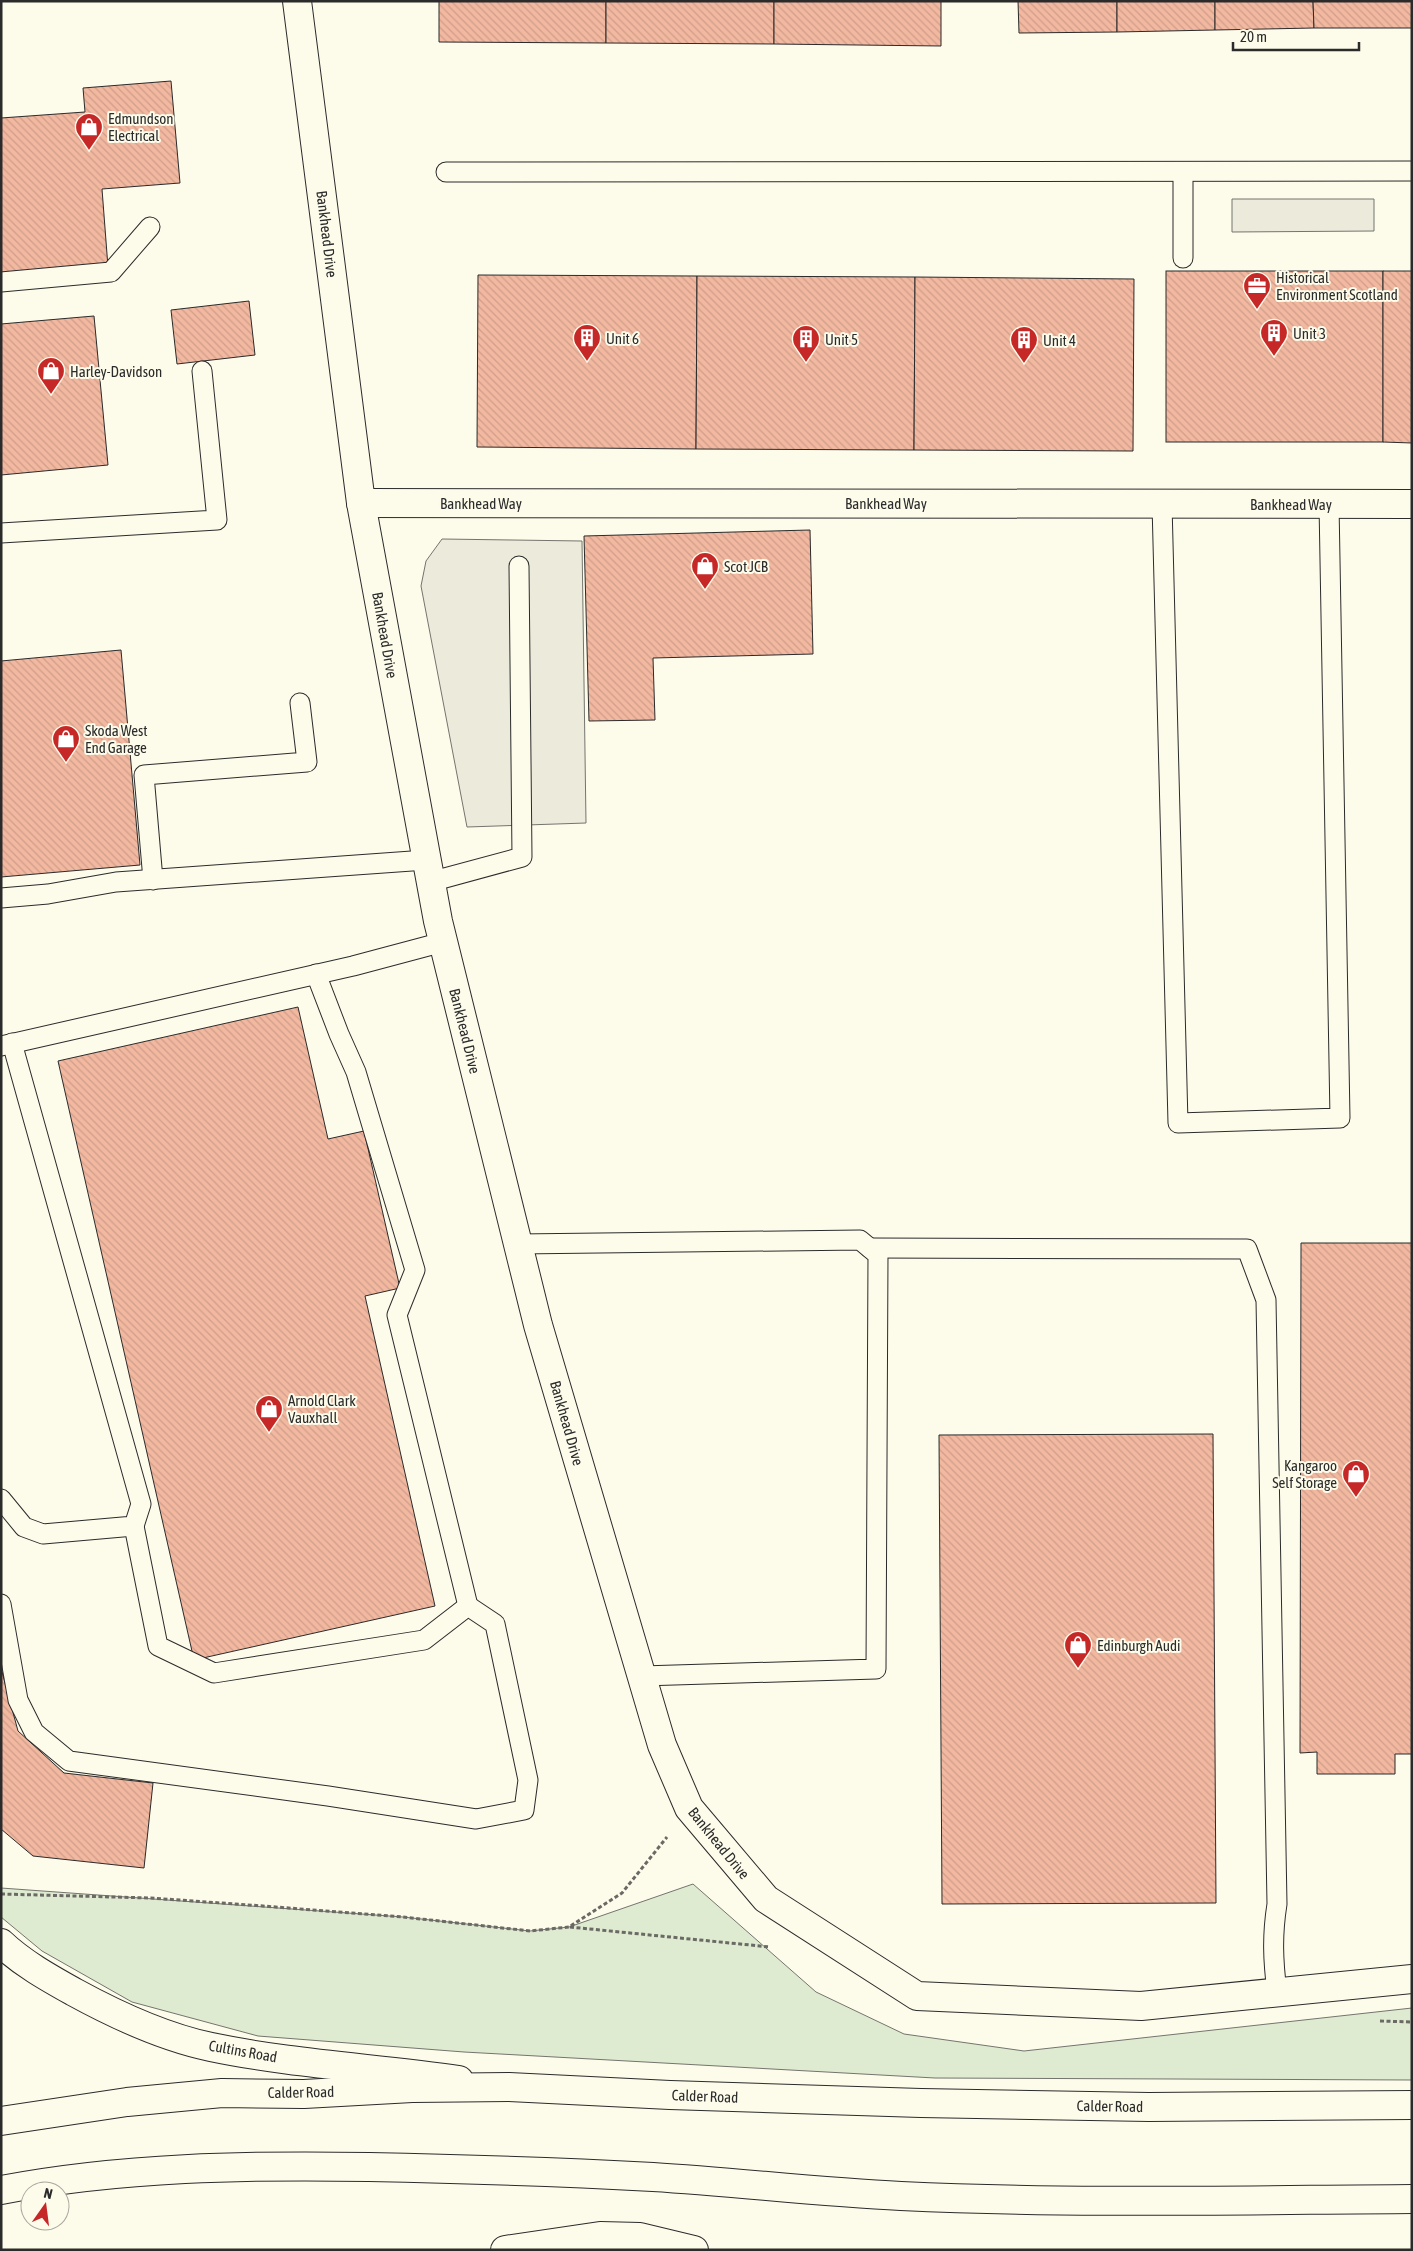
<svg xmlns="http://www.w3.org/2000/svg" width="1413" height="2251" font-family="'Asap Condensed',sans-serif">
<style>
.grass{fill:#deebd1;stroke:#74746e}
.parking{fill:#eceadb;stroke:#74746e}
.building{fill:url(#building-back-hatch);stroke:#2b2b2b}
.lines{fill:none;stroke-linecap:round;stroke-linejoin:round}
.lane-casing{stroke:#2b2b2b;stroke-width:21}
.street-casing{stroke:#2b2b2b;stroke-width:30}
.secondary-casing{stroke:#2b2b2b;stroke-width:30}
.primary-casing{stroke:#2b2b2b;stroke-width:30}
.path{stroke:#6a6964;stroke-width:3;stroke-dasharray:4 2.5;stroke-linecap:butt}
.lane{stroke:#fdfbea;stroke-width:19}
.street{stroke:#fdfbea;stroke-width:28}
.secondary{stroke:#fdfbea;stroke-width:28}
.primary{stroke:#fdfbea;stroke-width:28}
.labels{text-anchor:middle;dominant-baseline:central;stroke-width:4;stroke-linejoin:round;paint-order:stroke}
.poi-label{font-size:15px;fill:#2b2b2b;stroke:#fdfbea;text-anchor:start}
.street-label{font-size:15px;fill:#2b2b2b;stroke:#fdfbea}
</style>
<defs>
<pattern id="building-back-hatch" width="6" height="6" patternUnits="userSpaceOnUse" patternTransform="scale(1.25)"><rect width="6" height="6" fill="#f2b8a0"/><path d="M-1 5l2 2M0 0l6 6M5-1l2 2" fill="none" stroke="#d09e8a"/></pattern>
</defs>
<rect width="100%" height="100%" fill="#fdfbea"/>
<!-- grass -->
<path class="grass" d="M693 1884 816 1992 904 2034 1024 2051 1412 2008V2080L935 2078 464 2052 258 2036 132 2002 42 1951 1 1917V1888L403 1917 530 1931 569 1927Z"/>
<!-- parking -->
<g class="parking">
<path d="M1232 199H1374V231L1232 232Z"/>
<path d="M442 539 582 541 586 823 467 827 421 586 426 561Z"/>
</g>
<!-- building -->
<g class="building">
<path d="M439 1H606V43L439 42Z"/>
<path d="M606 1H774V44L606 43Z"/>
<path d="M774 1H941V46L774 44Z"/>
<path d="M1018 1H1117V32L1019 33Z"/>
<path d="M1117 1H1215V30L1117 32Z"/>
<path d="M1215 1H1313L1314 28 1215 30Z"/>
<path d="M1313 1H1412V28H1314Z"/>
<path d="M171 81 180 183 102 189 108 267 1 276V118L85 112 83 88Z"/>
<rect x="1166" y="271" width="217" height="171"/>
<path d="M1383 271H1412V443L1383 442Z"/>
<path d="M478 275 697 276 696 449 477 447Z"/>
<path d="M697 276 915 277 914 450 696 449Z"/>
<path d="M915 277 1134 279 1133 451 914 450Z"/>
<path d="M249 301 255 355 177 364 171 310Z"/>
<path d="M94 316 108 465 1 475V324Z"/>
<path d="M810 530 813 654 653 658 655 720 589 721 584 536Z"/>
<path d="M121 650 140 865 1 877V661Z"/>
<path d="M298 1007 328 1139 364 1131 400 1288 365 1296 435 1606 194 1660 58 1061Z"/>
<path d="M1301 1243H1412V1754H1395V1774H1317V1752L1300 1753Z"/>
<path d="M1213 1434 1216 1903 942 1904 939 1435Z"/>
<path d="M1 1668 18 1731 64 1773 153 1783 144 1868 33 1856 1 1829Z"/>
</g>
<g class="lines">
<defs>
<g id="lane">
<path d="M446 172 1412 171"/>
<path d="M1183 173V258"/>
<path d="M1 282 111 272 150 227"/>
<path d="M1162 504 1178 1123 1340 1118 1329 504"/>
<path d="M1 533 217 520 202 371"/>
<path d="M153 880 144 775 307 762 300 703"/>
<path d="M430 882 522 857 519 566"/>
<path d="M1 898 48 894 116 882 426 860"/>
<path d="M316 974 339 1034 356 1072 415 1270 397 1315 468 1606"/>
<path d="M1 1046 353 966 443 942"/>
<path d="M518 1244 860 1240 878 1255 876 1669 642 1676"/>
<path d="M870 1248 1247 1249 1266 1300 1277 1904C1272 1936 1273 1960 1277 1992"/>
<path d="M1 1499 24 1527 43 1534 134 1526 141 1504 12 1043"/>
<path d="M1 1604 18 1700 34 1732 69 1761 328 1796 476 1819 524 1810 528 1780 495 1624 468 1606 424 1640 214 1673 158 1646 134 1526"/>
</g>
<g id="street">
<path d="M297 1 361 503 438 921 538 1325 662 1745 689 1808 766 1899 917 1996 1141 2006 1412 1979"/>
<path d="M361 503 1412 504"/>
<path d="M505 2250 600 2236 640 2237 694 2250"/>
</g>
<path id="secondary" d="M1 1943C22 1963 49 1978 74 1992 116 2015 163 2037 211 2047 292 2064 377 2068 459 2080"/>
<g id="primary">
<path d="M1 2121 127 2102 222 2093 304 2094 412 2088 509 2087 670 2095 921 2103 1149 2107 1412 2105"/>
<path d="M1 2190C122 2167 247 2165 369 2167 464 2169 558 2172 653 2177 735 2182 818 2192 901 2196 1071 2204 1242 2200 1412 2199"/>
</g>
</defs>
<!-- lane casing -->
<use href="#lane" class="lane-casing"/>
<!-- street casing -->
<use href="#street" class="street-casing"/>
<!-- secondary casing -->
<use href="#secondary" class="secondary-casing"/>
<!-- primary casing -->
<use href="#primary" class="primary-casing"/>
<!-- path -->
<g class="path">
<path d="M1 1894 151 1898 263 1906 403 1917 530 1931 569 1927 622 1893 667 1837"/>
<path d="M570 1927 770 1947"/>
<path d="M1380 2021 1412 2022"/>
</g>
<!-- lane -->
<use href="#lane" class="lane"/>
<!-- street -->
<use href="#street" class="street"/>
<!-- secondary -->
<use href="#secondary" class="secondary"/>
<!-- primary -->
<use href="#primary" class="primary"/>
</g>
<!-- icons -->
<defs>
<symbol id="shop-pin" viewBox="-11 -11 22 30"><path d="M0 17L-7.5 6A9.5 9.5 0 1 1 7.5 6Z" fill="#c62828" stroke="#fdfbea"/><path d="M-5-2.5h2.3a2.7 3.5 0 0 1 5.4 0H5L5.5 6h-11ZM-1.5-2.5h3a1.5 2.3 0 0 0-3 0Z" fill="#fff"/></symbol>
<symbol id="office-pin" viewBox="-11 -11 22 30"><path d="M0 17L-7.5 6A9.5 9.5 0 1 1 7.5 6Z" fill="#c62828" stroke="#fdfbea"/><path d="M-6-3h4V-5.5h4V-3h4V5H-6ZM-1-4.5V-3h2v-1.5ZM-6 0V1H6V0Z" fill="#fff"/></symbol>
<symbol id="building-pin" viewBox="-11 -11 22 30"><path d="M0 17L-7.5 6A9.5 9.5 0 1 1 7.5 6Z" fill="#c62828" stroke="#fdfbea"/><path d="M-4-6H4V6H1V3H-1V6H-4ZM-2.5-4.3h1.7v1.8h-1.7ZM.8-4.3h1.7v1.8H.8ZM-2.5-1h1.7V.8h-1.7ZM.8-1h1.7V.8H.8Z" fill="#fff"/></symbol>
</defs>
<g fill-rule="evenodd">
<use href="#shop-pin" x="73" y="111" width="32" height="43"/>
<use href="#office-pin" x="1241" y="270" width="32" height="43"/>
<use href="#building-pin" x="1258" y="317" width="32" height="43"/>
<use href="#building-pin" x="571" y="322" width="32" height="43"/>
<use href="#building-pin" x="790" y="323" width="32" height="43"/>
<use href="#building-pin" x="1008" y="324" width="32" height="43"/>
<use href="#shop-pin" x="35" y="355" width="32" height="43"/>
<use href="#shop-pin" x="689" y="550" width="32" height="43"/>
<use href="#shop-pin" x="50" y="723" width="32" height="43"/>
<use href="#shop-pin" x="253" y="1393" width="32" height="43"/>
<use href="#shop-pin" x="1340" y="1458" width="32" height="43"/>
<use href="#shop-pin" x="1062" y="1629" width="32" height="43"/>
</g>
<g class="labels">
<!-- poi labels -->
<g class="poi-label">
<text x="108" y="118">Edmundson<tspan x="108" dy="17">Electrical</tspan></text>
<text x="1276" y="277">Historical<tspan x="1276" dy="17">Environment Scotland</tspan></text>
<text x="1293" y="333">Unit 3</text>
<text x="606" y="338">Unit 6</text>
<text x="825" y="339">Unit 5</text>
<text x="1043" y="340">Unit 4</text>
<text x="70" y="371">Harley-Davidson</text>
<text x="724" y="566">Scot JCB</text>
<text x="85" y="730">Skoda West<tspan x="85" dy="17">End Garage</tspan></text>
<text x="288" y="1400">Arnold Clark<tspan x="288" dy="17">Vauxhall</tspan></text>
<text x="1337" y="1465" text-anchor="end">Kangaroo<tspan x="1337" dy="17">Self Storage</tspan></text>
<text x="1097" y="1645">Edinburgh Audi</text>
</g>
<!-- street labels -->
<g class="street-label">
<text transform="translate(327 234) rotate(83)">Bankhead Drive</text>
<text x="481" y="503">Bankhead Way</text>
<text x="886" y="503">Bankhead Way</text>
<text x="1291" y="504">Bankhead Way</text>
<text transform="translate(385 635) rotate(80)">Bankhead Drive</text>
<text transform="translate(465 1031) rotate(76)">Bankhead Drive</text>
<text transform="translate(567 1423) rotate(74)">Bankhead Drive</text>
<text transform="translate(719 1843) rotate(51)">Bankhead Drive</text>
<text transform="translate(243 2051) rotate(10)">Cultins Road</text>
<text transform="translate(301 2092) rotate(-1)">Calder Road</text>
<text transform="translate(705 2096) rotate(2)">Calder Road</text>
<text transform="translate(1110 2106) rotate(1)">Calder Road</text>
</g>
</g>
<!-- border -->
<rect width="1413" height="2251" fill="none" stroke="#2b2b2b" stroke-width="5"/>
<!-- north arrow -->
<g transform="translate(45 2206) rotate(14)"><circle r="24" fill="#fdfbea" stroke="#a9a89e"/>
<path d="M0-4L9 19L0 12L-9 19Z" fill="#c62828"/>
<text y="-8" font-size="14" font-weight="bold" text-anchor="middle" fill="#2b2b2b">N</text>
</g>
<!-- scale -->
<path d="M1233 42v8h126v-8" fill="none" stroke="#2b2b2b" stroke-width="2.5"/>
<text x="1240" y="42" font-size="15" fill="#2b2b2b" stroke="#fdfbea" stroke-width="4" paint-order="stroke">20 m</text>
</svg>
